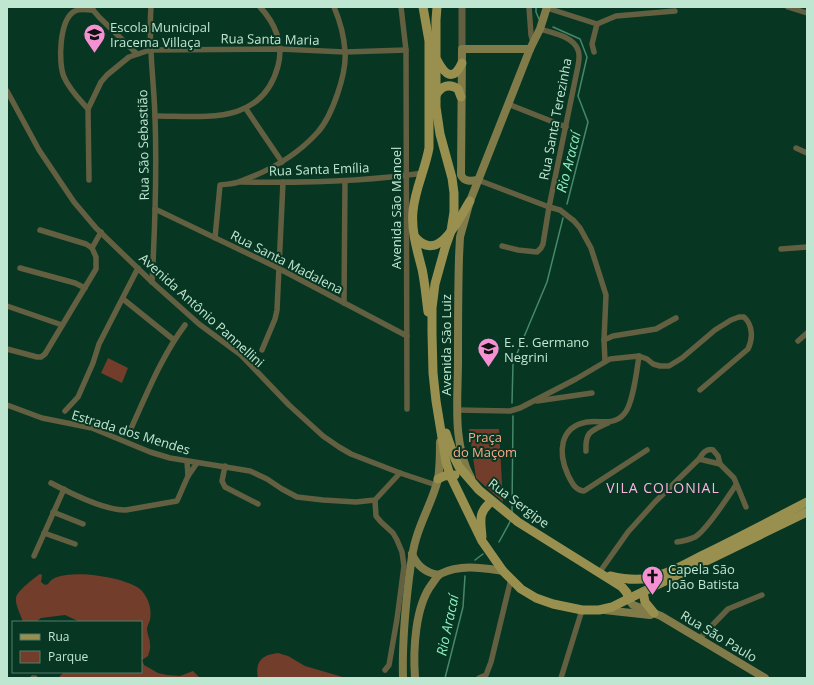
<svg xmlns="http://www.w3.org/2000/svg" width="814" height="685" font-family="'Open Sans',sans-serif">
<style>
.green{fill:#723e2b}
.lines{fill:none;stroke-linecap:round;stroke-linejoin:round}
.stream{stroke:#468869;stroke-width:1.5}
.minor{stroke:#635f41;stroke-width:5.5}
.tertiary{stroke:#635f41;stroke-width:7}
.secondary{stroke:#817b4a;stroke-width:8}
.primary{stroke:#999050;stroke-width:9}
.labels{text-anchor:middle;dominant-baseline:central;stroke-width:4;stroke-linejoin:round;paint-order:stroke}
.poi-label{font-size:13px;fill:#bfe6d0;stroke:#073623;text-anchor:start}
.street-label{font-size:13px;fill:#bfe6d0;stroke:#073623}
.park-label{font-size:13px;fill:#ffa786;stroke:#073623}
.water-label{font-size:14px;font-style:italic;fill:#8eefbf;stroke:#073623}
.neighbourhood-label{font-size:14px;letter-spacing:1px;fill:#fcb4e1;stroke:#073623}
</style>
<rect width="100%" height="100%" fill="#073623"/>
<!-- green -->
<g class="green">
<path d="M108 358 128 368 122 383 101 373Z"/>
<path d="M469 429H499L503 502 476 478Z"/>
<path d="M40 574 42 575 41 582 45 585 48 584C57 565 131 577 142 591 149 599 152 610 150 620 149 623 147 626 147 629 147 634 150 639 150 644 151 648 149 652 148 656L142 660 144 665 158 673 167 675 180 676 193 671 200 678H58L64 672H141V622H80L65 615 41 618 36 622H23C21 615 15 605 16 598 17 591 34 578 40 574Z"/>
<path d="M278 653 288 656 305 666 346 678H258C255 661 262 655 278 653Z"/>
</g>
<g class="lines">
<!-- stream -->
<g class="stream">
<path d="M536 7V12L539 19"/>
<path d="M553 27 580 39 587 57 578 96 588 122 567 204"/>
<path d="M512 403 513 363 547 282 563 218"/>
<path d="M512 512 513 416"/>
<path d="M499 542 511 520"/>
<path d="M475 560 483 554"/>
<path d="M445 678 463 607 465 576"/>
</g>
<!-- minor -->
<g class="minor">
<path d="M92 7 93 10 99 17 137 54"/>
<path d="M151 7C148 44 154 80 155 117 157 172 155 227 152 282"/>
<path d="M401 7 406 50 407 409"/>
<path d="M529 7 531 35 533 42"/>
<path d="M788 7 807 13"/>
<path d="M547 8 597 24 616 16 675 11"/>
<path d="M594 52 592 44 597 24"/>
<path d="M7 91 39 150 74 202 96 228 152 282 199 324 241 355 289 405 323 436 339 447 351 454 400 473 436 485"/>
<path d="M508 104 566 127"/>
<path d="M88 109C79 99 69 89 64 77 58 63 59 19 75 11 80 8 87 10 93 10"/>
<path d="M246 109 282 162"/>
<path d="M155 116C204 116 262 126 278 66 284 44 275 23 260 7"/>
<path d="M796 148 807 153"/>
<path d="M89 180 88 109 101 82 107 75 129 57 150 50 280 49 345 52 406 50"/>
<path d="M478 180 549 207 560 210 574 221 580 228 591 248 606 295 604 340 605 361"/>
<path d="M241 182C302 183 363 182 423 173"/>
<path d="M155 209 278 268 407 336"/>
<path d="M40 230 86 244 92 248 101 232"/>
<path d="M215 238 220 185C227 184 235 184 241 181 269 171 297 155 317 133 332 117 347 73 345 51 344 36 340 21 334 7"/>
<path d="M502 246 518 250 537 252 541 248 543 244 549 207 578 66C579 61 580 55 578 50 573 36 552 33 540 29"/>
<path d="M781 249 807 247"/>
<path d="M20 268 75 283 85 288"/>
<path d="M123 299 174 340"/>
<path d="M344 303 345 181"/>
<path d="M7 306 62 325"/>
<path d="M604 340 613 336 656 329 676 318"/>
<path d="M798 341 807 333"/>
<path d="M7 349 37 357H41L45 354 96 269V257L92 248"/>
<path d="M262 350 275 319 277 310 283 182"/>
<path d="M639 356C637 369 633 405 624 414 614 426 600 420 587 422 559 427 558 453 568 475 572 483 575 490 584 491L647 450"/>
<path d="M537 401 592 393"/>
<path d="M7 405 42 418 92 428 150 452 170 458 250 471 267 479 282 489 297 497 323 500 356 502 375 500 400 473"/>
<path d="M457 410 510 411 520 408 576 379 610 359 639 356 647 359 653 364 660 366H669L682 358 715 330 731 320 739 317H744C753 325 753 339 748 349L700 390"/>
<path d="M65 411 78 397 93 363 99 344 138 268"/>
<path d="M129 433C146 396 161 357 185 325"/>
<path d="M586 451C585 431 591 431 608 423"/>
<path d="M187 461 188 476"/>
<path d="M720 464 734 478 746 507"/>
<path d="M225 466 222 481 225 487 258 504"/>
<path d="M51 483C70 493 105 511 126 510L177 501 188 476 197 463"/>
<path d="M375 500 376 516 381 522 393 533 397 540 402 552 404 566 397 619 389 665 385 670"/>
<path d="M53 512 83 524"/>
<path d="M44 533 75 544"/>
<path d="M677 542C683 541 689 540 695 537 707 530 727 498 736 485"/>
<path d="M34 556 64 489"/>
<path d="M599 573 628 532 655 502 699 459C702 454 706 448 713 450L718 456 720 464 699 459"/>
<path d="M700 638 728 609 762 595"/>
<path d="M33 678H35"/>
<path d="M479 678 486 675 491 662 511 579"/>
<path d="M561 678 582 610"/>
</g>
<!-- tertiary -->
<path class="tertiary" d="M462 7V49"/>
<!-- secondary -->
<g class="secondary">
<path d="M478 180C471 181 464 182 461 175L462 49H530"/>
<path d="M471 478C452 443 458 399 458 361 458 326 458 291 459 257L460 237 470 201 530 49 540 29 547 7"/>
<path d="M412 554C417 566 426 573 439 575"/>
<path d="M628 599 633 605 661 616 765 678"/>
<path d="M604 610 650 615"/>
<path d="M403 678C402 644 405 611 409 578 411 565 412 551 416 539 422 518 433 500 438 479 440 467 440 454 440 442"/>
<path d="M415 678C413 650 415 606 432 584 435 580 437 576 440 574 461 564 482 568 503 571"/>
</g>
<!-- primary -->
<g class="primary">
<path d="M423 7 429 41V148C425 170 415 189 413 211 411 230 417 250 422 269 425 283 426 297 428 312"/>
<path d="M437 7 436 20V107L440 134 452 178 454 193V212L451 231 445 248 435 284 432 308V333L433 373 436 401 446 462 450 475 482 541 503 571 521 589 536 598 553 604 582 610H599L612 607 628 599 807 512"/>
<path d="M437 60C445 75 453 82 462 63"/>
<path d="M436 95C441 86 449 83 458 89L461 97"/>
<path d="M415 237C439 265 459 218 470 201"/>
<path d="M446 433 455 459 459 467 479 490 518 522 622 587 627 593 628 599"/>
<path d="M438 479 444 476 455 475"/>
<path d="M482 537C481 521 477 513 492 501"/>
<path d="M610 576C623 579 636 581 649 578 668 574 686 564 703 555 738 538 772 520 807 502"/>
<path d="M643 592 645 602 654 613"/>
</g>
</g>
<!-- icons -->
<defs>
<symbol id="school-pin" viewBox="-11 -11 22 30"><path d="M0 17L-7.5 6A9.5 9.5 0 1 1 7.5 6Z" fill="#f591d2" stroke="#073623"/><path d="M0-5L7-2L0 1L-7-2ZM-4 1L0 2.5L4 1V4Q0 6-4 4Z" fill="#111"/></symbol>
<symbol id="church-pin" viewBox="-11 -11 22 30"><path d="M0 17L-7.5 6A9.5 9.5 0 1 1 7.5 6Z" fill="#f591d2" stroke="#073623"/><path d="M-1.2-6h2.4v3.5h3.3v2.4h-3.3V6h-2.4V-.1h-3.3v-2.4h3.3Z" fill="#111"/></symbol>
</defs>
<g fill-rule="evenodd">
<use href="#school-pin" x="82" y="22" width="25" height="34"/>
<use href="#school-pin" x="476" y="336" width="25" height="34"/>
<use href="#church-pin" x="640" y="564" width="25" height="34"/>
</g>
<g class="labels">
<!-- poi labels -->
<g class="poi-label">
<text x="110" y="27">Escola Municipal<tspan x="110" dy="15">Iracema Villaça</tspan></text>
<text x="504" y="342">E. E. Germano<tspan x="504" dy="15">Negrini</tspan></text>
<text x="668" y="569">Capela São<tspan x="668" dy="15">João Batista</tspan></text>
</g>
<!-- street labels -->
<g class="street-label">
<text transform="translate(270 39) rotate(1)">Rua Santa Maria</text>
<text transform="translate(555 119) rotate(-79)">Rua Santa Terezinha</text>
<text transform="translate(143 145) rotate(-91)">Rua São Sebastião</text>
<text transform="translate(319 169) rotate(-2)">Rua Santa Emília</text>
<text transform="translate(396 208) rotate(-90)">Avenida São Manoel</text>
<text transform="translate(287 262) rotate(27)">Rua Santa Madalena</text>
<text transform="translate(202 310) rotate(42)">Avenida Antônio Pannellini</text>
<text transform="translate(446 345) rotate(-90)">Avenida São Luiz</text>
<text transform="translate(131 432) rotate(17)">Estrada dos Mendes</text>
<text transform="translate(519 503) rotate(37)">Rua Sergipe</text>
<text transform="translate(719 636) rotate(31)">Rua São Paulo</text>
</g>
<!-- park labels -->
<g class="park-label">
<text x="485" y="437">Praça<tspan x="485" dy="15">do Maçom</tspan></text>
</g>
<!-- water labels -->
<g class="water-label">
<text transform="translate(568 162) rotate(-76)">Rio Aracaí</text>
<text transform="translate(447 625) rotate(-78)">Rio Aracaí</text>
</g>
<!-- neighbourhood labels -->
<g class="neighbourhood-label">
<text x="663" y="487">VILA COLONIAL</text>
</g>
</g>
<!-- border -->
<rect width="814" height="685" fill="none" stroke="#bfe6d0" stroke-width="16"/>
<!-- legend -->
<rect x="12" y="621" width="130" height="52" fill="#073623" stroke="#517c68"/>
<rect x="20" y="634" width="20" height="6" fill="#999050" stroke="#517c68"/>
<text x="48" y="641" font-size="12" fill="#bfe6d0">Rua</text>
<rect x="20" y="651" width="20" height="12" fill="#723e2b" stroke="#517c68"/>
<text x="48" y="661" font-size="12" fill="#bfe6d0">Parque</text>
</svg>
